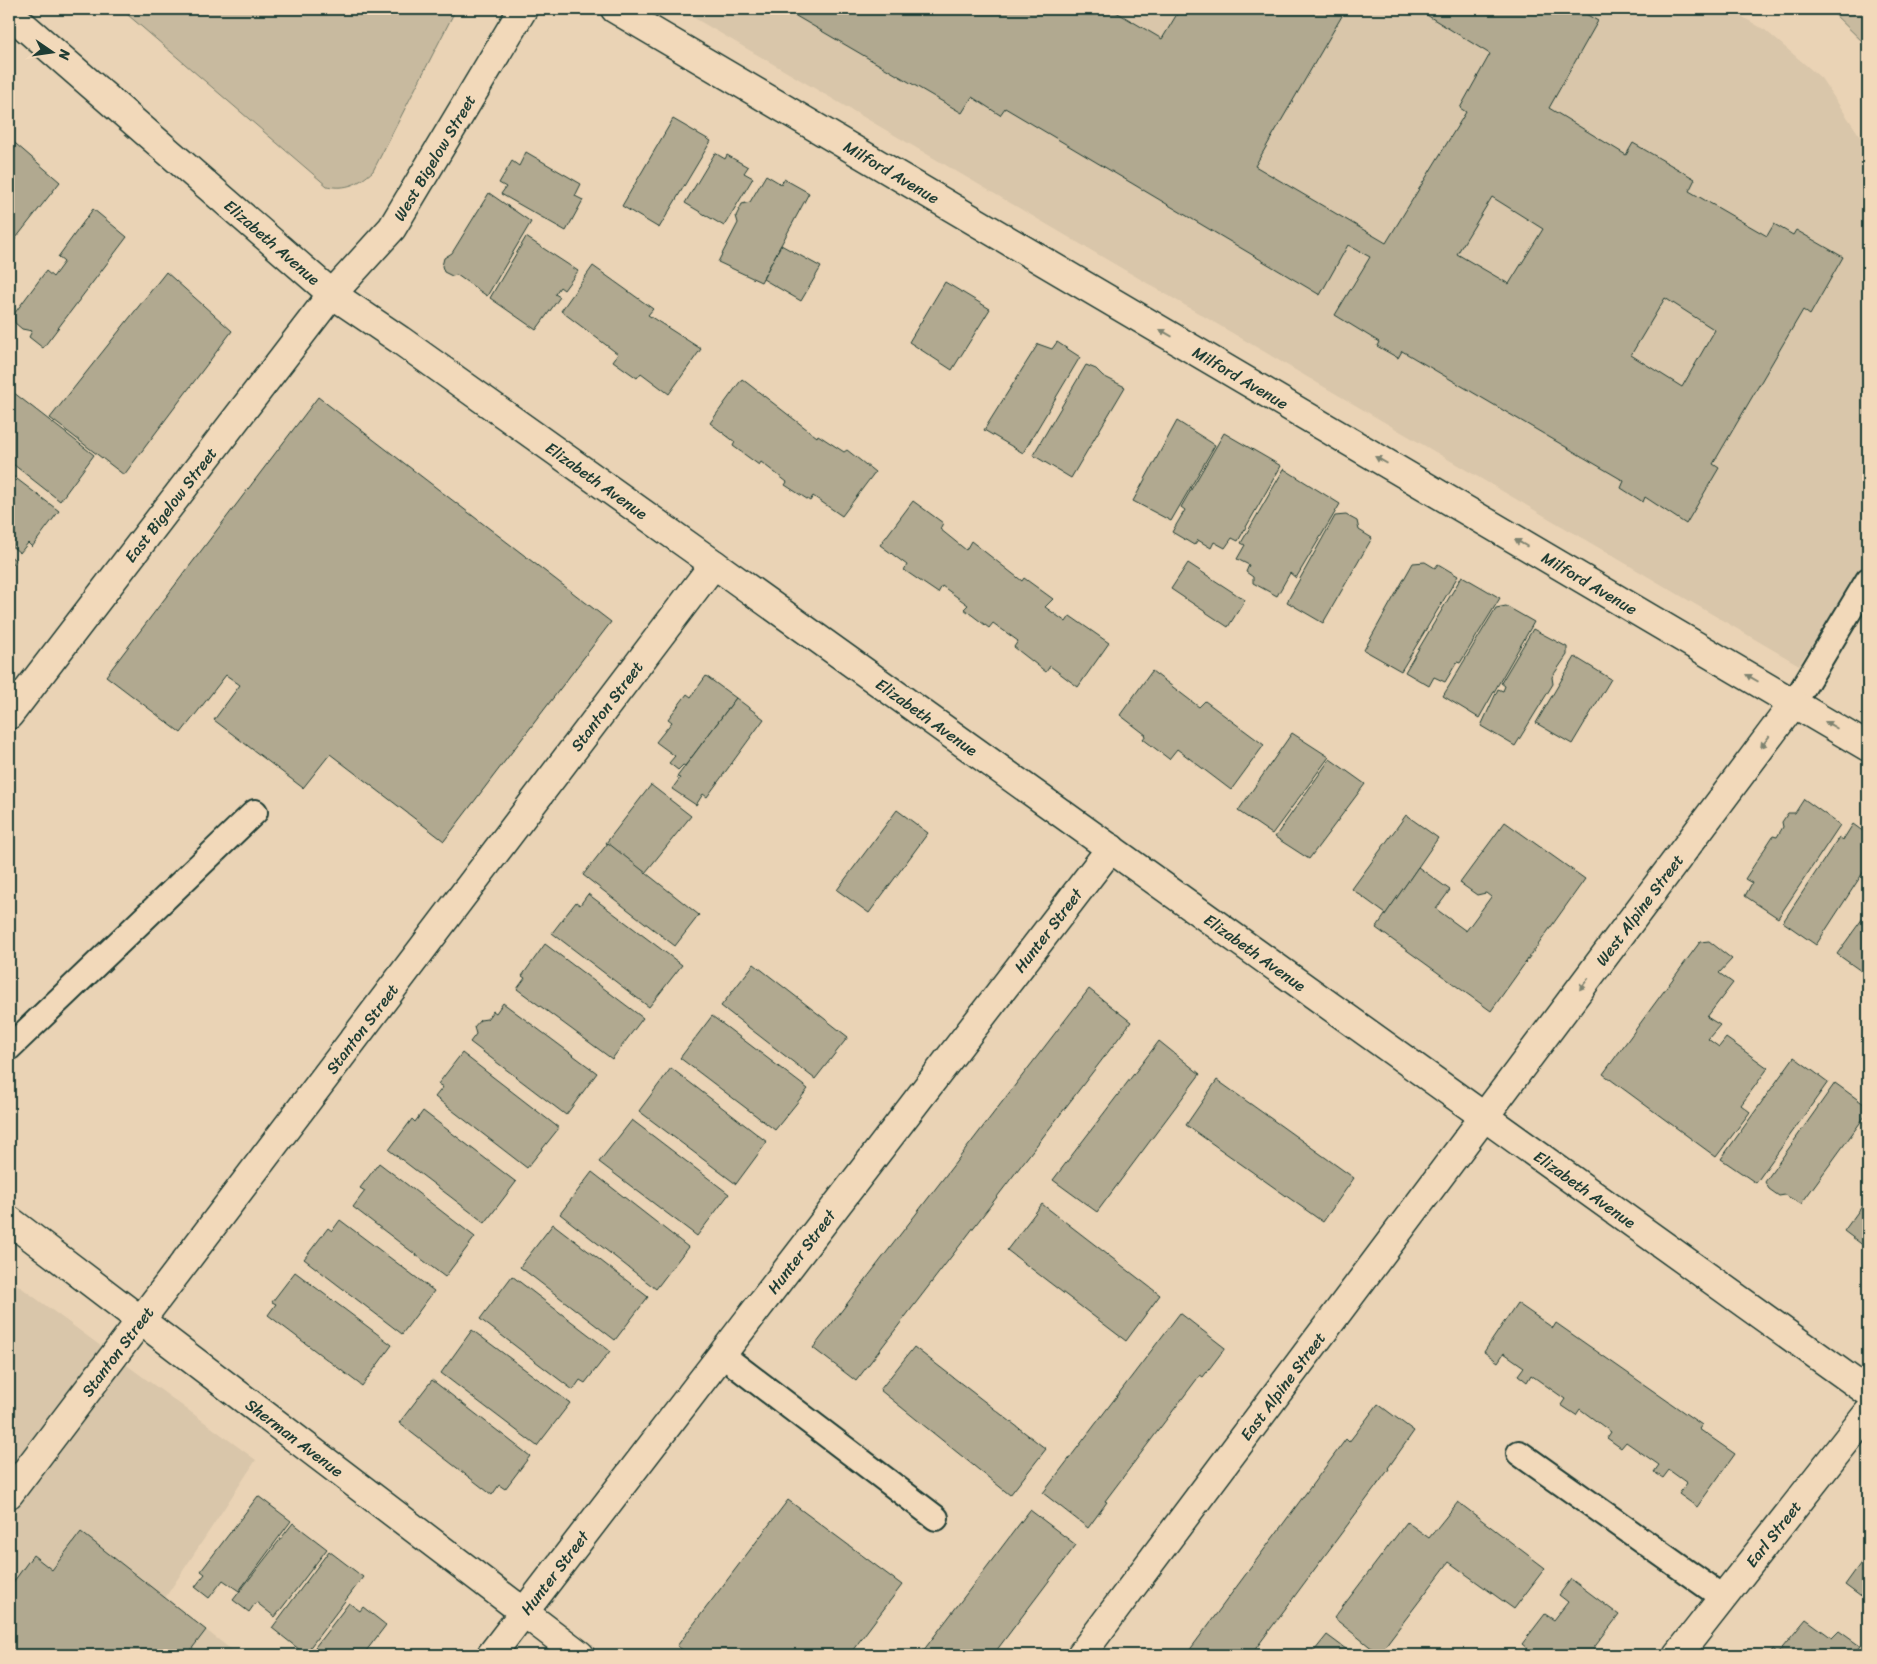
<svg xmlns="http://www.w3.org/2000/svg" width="1877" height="1664" font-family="Sriracha,sans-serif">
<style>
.built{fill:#d9c6aa}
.green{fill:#c8ba9f;stroke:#747c6a}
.building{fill:#b1a990;stroke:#1f3d34;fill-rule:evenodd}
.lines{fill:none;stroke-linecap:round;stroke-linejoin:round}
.service-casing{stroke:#1f3d34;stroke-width:28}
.minor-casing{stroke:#1f3d34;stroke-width:31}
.tertiary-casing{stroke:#1f3d34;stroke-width:31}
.secondary-casing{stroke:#1f3d34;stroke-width:31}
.service{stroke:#f2d9ba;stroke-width:24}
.minor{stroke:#f2d9ba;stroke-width:28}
.tertiary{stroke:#f2d9ba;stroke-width:28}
.secondary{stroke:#f2d9ba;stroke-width:28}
.oneway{fill:#7e8370}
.labels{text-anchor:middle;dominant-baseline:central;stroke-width:4.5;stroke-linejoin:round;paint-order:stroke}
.street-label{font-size:16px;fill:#1f3d34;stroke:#f2d9ba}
</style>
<rect width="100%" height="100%" fill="#ead3b5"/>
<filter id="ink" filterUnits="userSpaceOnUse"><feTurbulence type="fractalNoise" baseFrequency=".02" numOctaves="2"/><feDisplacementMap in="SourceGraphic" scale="10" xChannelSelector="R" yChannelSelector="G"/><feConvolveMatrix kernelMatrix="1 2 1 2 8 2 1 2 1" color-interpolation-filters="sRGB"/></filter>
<g filter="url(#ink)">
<!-- built -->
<g class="built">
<path d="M679 9H1729L1765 30 1821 78 1868 148V559L1799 665Z"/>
<path d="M15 1283 256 1460 165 1598 238 1655H9V1291Z"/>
</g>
<!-- green -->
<g class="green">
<path d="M121 9H456L373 171C359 184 346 190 327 186Z"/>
<path d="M1829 9H1868V47Z"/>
</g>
<!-- building -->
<g class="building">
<path d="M784 9H1111L1162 39 1180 9H1346L1255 166 1386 243 1466 112 1460 108 1490 54 1417 9H1577L1598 21 1549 108 1626 155 1633 143 1695 179 1689 191 1767 236 1774 224 1793 235 1796 230 1843 257 1810 315 1803 310 1713 464 1719 468 1686 524 1645 497 1643 502 1621 488 1624 481 1402 351 1398 358 1377 346 1379 342 1335 315 1370 257 1348 245 1320 295 1005 108 1000 115 972 97 962 113ZM1492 197 1543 229 1509 284 1457 254ZM1665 298 1715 330 1682 387 1631 355Z"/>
<path d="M673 119 711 141 659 228 622 206Z"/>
<path d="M9 138 60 182 9 247Z"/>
<path d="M526 152 581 184 575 196 583 200 566 231 501 194 506 187 499 183 512 161 519 166Z"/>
<path d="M715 153 725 159 727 155 748 167 744 173 753 178 724 226 685 203Z"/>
<path d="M766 175 781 184 784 179 809 193 761 282 718 262 738 223 736 216 742 204 750 202Z"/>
<path d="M489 193 531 222 487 296 457 275 452 276 444 272 442 266 444 258 452 253Z"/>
<path d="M93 209 127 237 43 348 29 337 32 331 22 329 15 323 14 314 46 271 53 277 64 262 58 257Z"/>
<path d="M526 237 578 271 564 290 560 287 555 294 560 297 536 330 490 298Z"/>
<path d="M781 245 821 267 801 301 763 279Z"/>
<path d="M593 266 653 309 648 315 701 349 669 394 641 373 637 378 613 361 618 354 561 311Z"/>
<path d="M166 272 232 331 124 475 50 418Z"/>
<path d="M945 282 990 309 952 370 909 342Z"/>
<path d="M1057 342 1080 357 1023 453 984 430 1038 344 1052 349Z"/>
<path d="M1086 365 1096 369 1103 376 1125 387 1071 478 1033 455Z"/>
<path d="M742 379 817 437 818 435 844 452 847 450 875 472 842 516 813 496 810 501 785 485 787 482 761 462 759 465 733 446 735 442 710 423Z"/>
<path d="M9 389 94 455 60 501 9 461Z"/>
<path d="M318 397 611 622 444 841 330 754 303 788 214 720 240 685 226 675 181 733 106 676Z"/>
<path d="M1177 421 1215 445 1171 521 1133 501Z"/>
<path d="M1224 433 1281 466 1238 541 1232 538 1225 548 1214 542 1211 548 1198 540 1194 545 1172 532 1185 510 1181 507Z"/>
<path d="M1284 469 1340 504 1296 578 1290 573 1277 596 1253 583V577L1246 572 1249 565 1237 559 1245 545 1241 543Z"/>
<path d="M9 473 59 511 32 547 28 543 20 553 9 544Z"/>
<path d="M913 501 943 523 940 529 966 550 971 541 1022 581 1024 578 1053 599 1045 607 1066 622 1070 616 1109 643 1078 687 1050 666 1046 672 1014 647 1018 641 993 623 989 628 964 609 968 605 942 586 938 593 904 570 907 565 880 545Z"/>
<path d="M1346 515 1357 521 1359 530 1372 538 1323 623 1287 602 1335 516Z"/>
<path d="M9 555 15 560 9 569Z"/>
<path d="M1425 562 1435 568 1438 564 1458 576 1401 671 1364 650 1413 563Z"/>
<path d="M1188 563 1245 600 1228 627 1171 589Z"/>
<path d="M1462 576 1500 598 1460 663 1457 662 1445 682 1434 677 1429 686 1405 672Z"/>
<path d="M1506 606 1534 622 1479 718 1443 696 1496 608Z"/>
<path d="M1533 629 1567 647V655L1552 677 1553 684 1515 746 1481 726 1498 689 1503 691 1505 686 1501 683Z"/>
<path d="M1575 657 1611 679 1572 744 1536 723Z"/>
<path d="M1152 671 1199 707 1205 701 1264 745 1231 790 1177 749 1169 759 1143 739 1146 735 1120 715Z"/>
<path d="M706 676 736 698 685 766 683 765 678 770 669 763 675 756 656 742 672 722 668 719 687 694 691 697Z"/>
<path d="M736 698 764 719 707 797 703 794 696 805 672 789 680 778 677 777Z"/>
<path d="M1292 733 1329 757 1272 834 1238 811Z"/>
<path d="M1330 759 1365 784 1309 859 1275 837Z"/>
<path d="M651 785 691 816 645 873 606 843Z"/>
<path d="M1804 799 1840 825 1778 918 1745 896 1752 883 1745 879 1773 836 1777 837 1783 827 1782 822 1788 813H1795Z"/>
<path d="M897 810 928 833 869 913 837 890Z"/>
<path d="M1406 815 1438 838 1386 914 1352 889Z"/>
<path d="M1505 822 1585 879 1491 1011 1376 928 1418 867 1450 890 1436 909 1466 931 1491 897 1486 893 1477 895 1460 883Z"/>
<path d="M1853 824 1868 835V865L1816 945 1783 922 1839 837 1843 840Z"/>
<path d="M608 843 699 915 675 946 583 875Z"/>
<path d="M588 894 682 965 649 1007 552 933 576 902 580 905Z"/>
<path d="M1868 911V976L1837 954Z"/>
<path d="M1709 941 1732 959 1719 973 1733 983 1707 1017 1720 1025 1708 1039 1719 1047 1726 1038 1768 1068 1741 1105 1750 1112 1716 1157 1603 1074 1700 942Z"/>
<path d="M545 944 643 1018 612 1059 517 989 525 978 522 976Z"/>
<path d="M754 964 848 1037 815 1079 721 1006Z"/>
<path d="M1089 989 1131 1022 856 1381 813 1348Z"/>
<path d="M503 1003 597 1073 566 1115 470 1042 476 1034 474 1027 480 1020 487 1019 493 1011 496 1013Z"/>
<path d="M712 1016 808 1089 775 1130 680 1058Z"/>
<path d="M1159 1041 1200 1074 1097 1212 1053 1180Z"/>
<path d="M462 1053 559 1128 527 1168 435 1097 443 1087 438 1084Z"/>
<path d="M1794 1057 1828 1082 1756 1183 1721 1159Z"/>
<path d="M671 1068 767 1142 736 1184 639 1111Z"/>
<path d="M1217 1080 1354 1178 1323 1222 1186 1125Z"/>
<path d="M1835 1083 1868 1107V1112L1801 1204 1785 1195 1779 1196 1769 1189 1765 1182Z"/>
<path d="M423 1111 516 1182 485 1223 389 1150 412 1119 415 1122Z"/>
<path d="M632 1120 729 1194 697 1236 599 1162Z"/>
<path d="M379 1163 475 1237 445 1277 353 1207 365 1191 360 1188Z"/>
<path d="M592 1172 688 1247 656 1289 560 1214Z"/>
<path d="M1868 1198V1249L1844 1231Z"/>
<path d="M1042 1204 1160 1295 1126 1341 1007 1250Z"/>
<path d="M340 1220 434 1291 402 1334 304 1259 328 1228 332 1231Z"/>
<path d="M553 1224 648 1297 615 1340 520 1267Z"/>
<path d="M295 1272 392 1345 362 1386 268 1315 276 1304 272 1302Z"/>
<path d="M512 1276 610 1351 585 1383 580 1380 573 1390 480 1319Z"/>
<path d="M1517 1303 1553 1328 1556 1323 1702 1425 1699 1429 1735 1454 1697 1507 1679 1494 1687 1483 1669 1470 1663 1478 1654 1472 1659 1465 1626 1442 1621 1448 1607 1438 1611 1432 1580 1409 1576 1415 1561 1405 1565 1399 1531 1375 1527 1382 1518 1375 1524 1367 1504 1353 1498 1362 1484 1352Z"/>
<path d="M1180 1313 1225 1348 1203 1377 1200 1375 1105 1501 1107 1502 1088 1528 1043 1493Z"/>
<path d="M472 1330 570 1403 537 1446 441 1373Z"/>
<path d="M914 1347 1046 1449 1010 1495 880 1390Z"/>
<path d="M432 1380 530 1456 505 1489 499 1485 492 1495 399 1423Z"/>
<path d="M1378 1404 1414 1431 1388 1468 1389 1469 1251 1655H1186L1346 1439 1349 1442Z"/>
<path d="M258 1496 291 1521 239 1591 223 1580 209 1598 195 1587 205 1574 201 1571Z"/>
<path d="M788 1500 902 1585 849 1655H690L677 1646Z"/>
<path d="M1458 1502 1545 1568 1514 1609 1449 1562 1379 1654 1334 1618 1407 1522 1429 1538Z"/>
<path d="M1030 1510 1076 1545 993 1655H920Z"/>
<path d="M293 1523 327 1549 275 1617 256 1602 249 1612 233 1600Z"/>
<path d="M81 1532 206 1630 187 1655H16L9 1650V1588L33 1555 52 1570Z"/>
<path d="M329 1551 363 1577 305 1654 272 1628Z"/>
<path d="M1868 1553V1602L1845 1585Z"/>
<path d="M1571 1579 1619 1615 1593 1649 1598 1653 1596 1655H1523L1528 1649 1522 1644 1545 1614 1554 1620 1568 1602 1559 1595Z"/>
<path d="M349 1603 360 1611 363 1607 386 1625 363 1655H309Z"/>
<path d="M1806 1619 1832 1638 1839 1631 1860 1646 1853 1655H1769L1773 1649 1778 1653Z"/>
<path d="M1327 1635 1354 1655H1311Z"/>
</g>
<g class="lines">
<defs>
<g id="service">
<path d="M1794 703 1868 580"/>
<path d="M9 1048 255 812"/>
<path d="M722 1355 936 1518"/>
<path d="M1519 1453 1722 1597"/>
</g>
<g id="minor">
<path id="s1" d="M615 9 1868 747"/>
<path id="s2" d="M9 1220 580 1655"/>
<path id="s3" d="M9 1494 714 564"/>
<path id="s4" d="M491 1655 1111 848"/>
<path id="s5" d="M1081 1655 1794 703"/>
<path id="s6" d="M1678 1655 1868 1413"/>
</g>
<g id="tertiary">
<path id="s7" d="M9 715 332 294 392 228 523 9"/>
</g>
<g id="secondary">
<path id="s8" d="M9 13 332 294 400 340 714 564 1868 1392"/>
</g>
</defs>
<!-- service casing -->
<use href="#service" class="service-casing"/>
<!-- minor casing -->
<use href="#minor" class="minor-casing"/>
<!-- tertiary casing -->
<use href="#tertiary" class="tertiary-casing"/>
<!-- secondary casing -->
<use href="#secondary" class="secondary-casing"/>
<!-- service -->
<use href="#service" class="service"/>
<!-- minor -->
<use href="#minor" class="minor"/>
<!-- tertiary -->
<use href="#tertiary" class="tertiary"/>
<!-- secondary -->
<use href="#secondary" class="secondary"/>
</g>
<!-- one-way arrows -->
<defs><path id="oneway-solid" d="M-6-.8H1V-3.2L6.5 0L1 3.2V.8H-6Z" transform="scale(1.25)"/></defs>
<g class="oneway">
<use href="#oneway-solid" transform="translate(1166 333) rotate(-150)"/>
<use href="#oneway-solid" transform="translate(1381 460) rotate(-150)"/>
<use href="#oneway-solid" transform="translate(1521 543) rotate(-150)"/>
<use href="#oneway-solid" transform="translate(1752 678) rotate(-150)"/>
<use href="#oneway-solid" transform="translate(1831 725) rotate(-150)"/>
<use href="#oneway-solid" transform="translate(1765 742) rotate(127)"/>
<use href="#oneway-solid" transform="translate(1584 984) rotate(127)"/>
</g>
</g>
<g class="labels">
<!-- street labels -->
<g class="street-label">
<text stroke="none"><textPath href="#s7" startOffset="702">West Bigelow Street</textPath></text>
<text stroke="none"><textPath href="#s1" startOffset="321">Milford Avenue</textPath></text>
<text stroke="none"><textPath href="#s8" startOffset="349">Elizabeth Avenue</textPath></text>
<text stroke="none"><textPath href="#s1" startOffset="726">Milford Avenue</textPath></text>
<text stroke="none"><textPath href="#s8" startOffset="752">Elizabeth Avenue</textPath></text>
<text stroke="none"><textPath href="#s7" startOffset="265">East Bigelow Street</textPath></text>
<text stroke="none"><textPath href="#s1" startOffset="1131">Milford Avenue</textPath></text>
<text stroke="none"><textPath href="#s3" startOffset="989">Stanton Street</textPath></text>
<text stroke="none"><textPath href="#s8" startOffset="1158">Elizabeth Avenue</textPath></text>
<text stroke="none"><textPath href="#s5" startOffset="931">West Alpine Street</textPath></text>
<text stroke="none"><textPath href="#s4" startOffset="914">Hunter Street</textPath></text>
<text stroke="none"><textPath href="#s8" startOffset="1562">Elizabeth Avenue</textPath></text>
<text stroke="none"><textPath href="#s3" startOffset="584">Stanton Street</textPath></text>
<text stroke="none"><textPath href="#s8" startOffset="1968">Elizabeth Avenue</textPath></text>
<text stroke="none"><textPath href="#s4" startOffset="509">Hunter Street</textPath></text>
<text stroke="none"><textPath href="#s3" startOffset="179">Stanton Street</textPath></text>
<text stroke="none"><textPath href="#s5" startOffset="336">East Alpine Street</textPath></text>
<text stroke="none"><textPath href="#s2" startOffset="359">Sherman Avenue</textPath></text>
<text stroke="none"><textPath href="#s6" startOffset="154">Earl Street</textPath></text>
<text stroke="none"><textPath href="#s4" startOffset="104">Hunter Street</textPath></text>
</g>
</g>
<!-- margin -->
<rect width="1877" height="1664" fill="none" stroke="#f2d9ba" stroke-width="30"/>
<rect x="15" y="15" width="1847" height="1634" fill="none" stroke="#1f3d34" stroke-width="2" filter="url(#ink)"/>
<!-- north arrow -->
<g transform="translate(52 52) rotate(103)" stroke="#f2d9ba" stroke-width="4" paint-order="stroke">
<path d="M0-4L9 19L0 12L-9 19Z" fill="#1f3d34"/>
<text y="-8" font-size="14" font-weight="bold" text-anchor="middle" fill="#1f3d34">N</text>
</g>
</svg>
